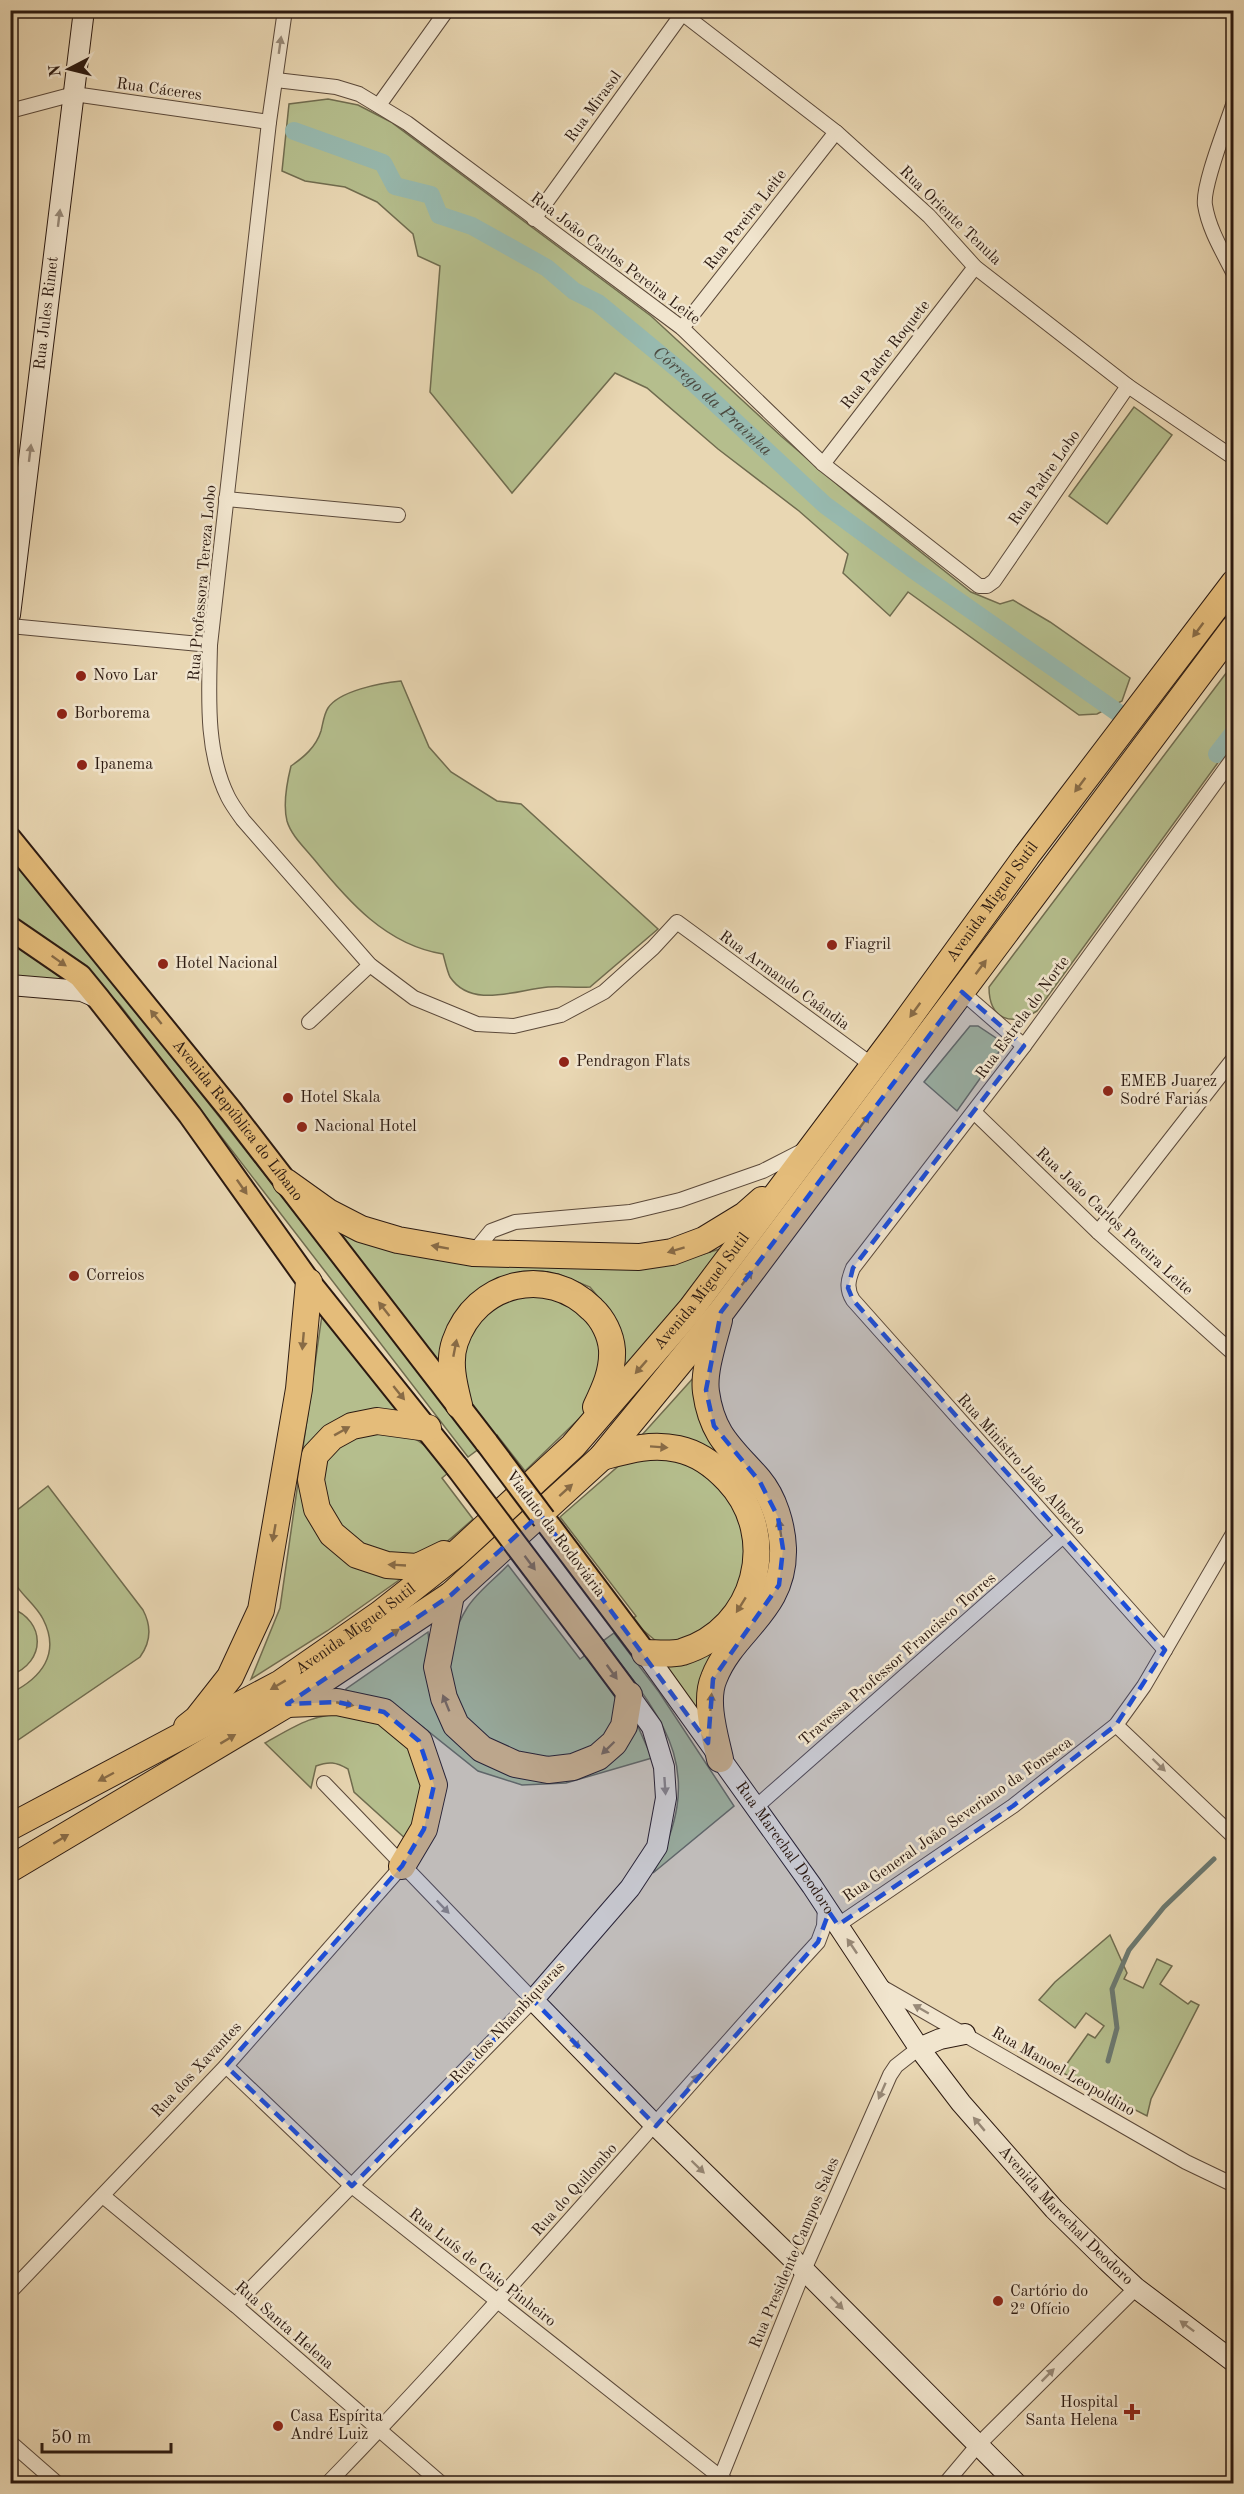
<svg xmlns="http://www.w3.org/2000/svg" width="1244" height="2494" font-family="'Old Standard TT',serif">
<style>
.green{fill:#b5be8d;stroke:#706c4f;stroke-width:1.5}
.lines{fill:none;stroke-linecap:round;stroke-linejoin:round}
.stream{stroke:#6c7970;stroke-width:5}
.canal{stroke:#97b9af;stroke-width:18}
.street-casing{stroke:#5b493a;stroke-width:16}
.secondary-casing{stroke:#2c1a11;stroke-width:22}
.primary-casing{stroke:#2c1a11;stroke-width:26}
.highway-casing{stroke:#2c1a11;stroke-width:28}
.street{stroke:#f1e5ce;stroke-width:14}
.secondary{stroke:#f1e5ce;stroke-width:20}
.primary{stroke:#e4bc7a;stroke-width:22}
.highway{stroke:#e4bc7a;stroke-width:26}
.primary-bridge-casing{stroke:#2c1a11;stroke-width:26;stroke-linecap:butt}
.primary-bridge{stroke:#e4bc7a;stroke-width:22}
.oneway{fill:#988a79}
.oneway2{fill:#886b46}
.marked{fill:#1d4ed8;fill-opacity:0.2;stroke:#1d4ed8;stroke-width:4.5;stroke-dasharray:12 8;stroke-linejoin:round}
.poi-dot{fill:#8f2418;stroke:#f1e5ce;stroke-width:2}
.labels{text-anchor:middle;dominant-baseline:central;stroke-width:5;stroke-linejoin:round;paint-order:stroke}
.street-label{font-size:16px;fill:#2c1a11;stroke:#f1e5ce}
.poi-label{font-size:16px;fill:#2c1a11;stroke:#f1e5ce;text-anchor:start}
.water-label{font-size:18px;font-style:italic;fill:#4c4a40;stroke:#f1e5ce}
</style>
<rect width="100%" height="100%" fill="#e9d7b3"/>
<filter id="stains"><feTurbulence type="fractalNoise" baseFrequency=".00333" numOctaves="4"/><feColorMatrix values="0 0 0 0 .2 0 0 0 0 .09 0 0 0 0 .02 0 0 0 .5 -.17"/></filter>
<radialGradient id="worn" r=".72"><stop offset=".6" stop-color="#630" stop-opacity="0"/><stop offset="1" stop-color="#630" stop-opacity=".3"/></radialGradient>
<!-- green -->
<g class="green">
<path d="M328 99 358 105 391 122 651 316 781 436 853 498 971 592 1000 604 1013 600 1050 622 1130 678 1122 701 1097 714 1079 715 908 592 890 616 843 573 848 554 799 511 718 449 647 388 615 373 512 493 430 392 440 266 418 256 413 234 377 202 345 187 305 181 282 171 289 104Z"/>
<path d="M1134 407 1172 435 1107 524 1069 496Z"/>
<path d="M1233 664V742L1037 1011C1012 1027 989 1020 989 987Z"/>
<path d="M401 681 429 747 451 772 497 801 521 804 658 929 590 987C576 988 562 986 548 987 519 989 472 1010 450 977 447 971 445 961 443 954 386 945 348 901 313 858 304 847 291 835 287 821 283 805 287 782 291 766 304 757 316 747 321 731 323 723 324 714 328 708 339 691 380 683 401 681Z"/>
<path d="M10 851 480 1448 468 1457 120 1005 93 978 11 921Z"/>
<path d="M11 943 71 984 11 980Z"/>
<path d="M970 1026H978L999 1040 1001 1049 957 1111 924 1082Z"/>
<path d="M332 1225 377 1246 677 1262 720 1249 674 1310 622 1370 611 1312 590 1287 558 1274H524L438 1370Z"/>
<path d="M555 1292 598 1328 604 1355 587 1411 525 1471 497 1435 492 1439C463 1397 450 1380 472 1330 477 1320 490 1304 500 1300 516 1294 538 1294 555 1292Z"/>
<path d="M322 1315 399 1412 332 1426 306 1498 402 1578 327 1631 251 1679 280 1608Z"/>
<path d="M695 1376 771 1514 778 1555 706 1725 664 1664 766 1573 768 1544 760 1512 742 1483 641 1436Z"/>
<path d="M377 1431C421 1436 422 1440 448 1473L442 1478 473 1519C457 1533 438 1553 416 1557 375 1563 332 1533 324 1493 322 1483 320 1471 324 1461 331 1441 359 1434 377 1431Z"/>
<path d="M652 1454 683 1459 732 1496 753 1550 731 1607 686 1641H656L631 1620 636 1616 560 1517 622 1463Z"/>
<path d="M48 1486 143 1610C152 1627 151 1642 140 1657L18 1740 11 1742V1693C41 1678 61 1654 43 1619 36 1605 20 1594 12 1579 8 1572 10 1527 11 1515Z"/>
<path d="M508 1565 580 1659 587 1654C597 1668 612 1682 616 1700 618 1711 614 1721 609 1730 580 1781 496 1756 466 1719 440 1688 447 1640 467 1608 477 1592 495 1579 508 1565Z"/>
<path d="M11 1608C46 1621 46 1662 11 1675Z"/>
<path d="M428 1632 435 1702 451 1728 561 1775 635 1720 652 1758 566 1783 522 1785 478 1771 409 1716 346 1694V1689Z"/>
<path d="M614 1633 659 1692 734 1806 653 1873C708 1770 666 1722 603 1641Z"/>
<path d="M348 1713 376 1719 403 1735 428 1787 407 1840 354 1792 348 1769C336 1762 329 1761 316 1766L311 1788 265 1743C297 1725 310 1715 348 1713Z"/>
<path d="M1110 1935 1127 1973 1124 1979 1143 1988 1157 1959 1172 1966 1160 1984 1188 2004 1191 2001 1199 2005 1151 2099 1147 2116 1061 2072 1088 2034 1095 2038 1104 2026 1086 2013 1075 2028 1039 2000 1055 1982Z"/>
</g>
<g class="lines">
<!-- stream -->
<path class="stream" d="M1108 2061 1117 2028 1112 1989 1129 1950 1164 1907 1214 1859"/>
<!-- canal -->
<g class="canal">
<path id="s1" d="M294 131 383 163 395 186 431 195 439 215 472 226 547 268 574 291 598 303 685 375 825 505 911 568 1117 712"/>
<path d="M1217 754 1234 732"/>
</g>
<defs>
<g id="street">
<path d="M285 10 269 122 210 645C209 694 205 751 228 797 232 805 238 813 243 820L370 965 414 998 477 1024 514 1026 561 1015 604 992 653 948 677 922 872 1065"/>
<path d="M678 10 836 132 929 216 975 267 1128 386 1234 458"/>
<path d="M276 80 336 87 359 94 407 123 682 328 823 464 979 586H987L994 581 1128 386"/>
<path d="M1234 102C1227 124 1202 186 1205 205 1209 230 1223 252 1234 274"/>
<path d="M379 105 447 10"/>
<path d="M10 111 74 94 269 122"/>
<path d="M534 219 682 14"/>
<path d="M682 328 836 132"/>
<path d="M823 464 975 267"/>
<path d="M226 499 398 515"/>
<path d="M10 626 210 645"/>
<path d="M962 992 1024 1046"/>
<path d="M309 1022 370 965"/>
<path d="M974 1112 1098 1232 1234 1354"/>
<path d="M1098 1232 1234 1058"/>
<path d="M473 1253 491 1231 515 1222 630 1212 680 1200 763 1171 804 1150"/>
<path d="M1165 1650 853 1300C846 1289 848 1280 853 1268L1024 1046 1234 757"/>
<path d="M1116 1725 1234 1837"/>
<path d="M756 1807 1062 1537"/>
<path d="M838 1925 1013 1806 1116 1725 1144 1686 1234 1532"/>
<path d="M880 1986 1186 2162 1234 2185"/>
<path d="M226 2066 352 2186 729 2484"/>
<path d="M103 2196 235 2305 442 2484"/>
<path d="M10 2292 226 2066 402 1866"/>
<path d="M235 2305 533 2000 324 1783"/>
<path d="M10 2442 58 2484"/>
<path d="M327 2484C497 2309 653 2122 818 1942L824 1926 825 1906"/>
<path d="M718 2484 804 2270 890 2075 896 2066 919 2048"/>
<path d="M945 2484 977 2446 1136 2288"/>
</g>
<g id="secondary">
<path id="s2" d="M10 615 84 10"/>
<path d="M10 985 82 991 98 998"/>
<path id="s3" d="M645 1653 812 1886 919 2048 961 2103 1054 2209 1107 2261 1136 2288 1234 2362"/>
<path d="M629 1695 652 1727 664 1767 666 1798 657 1847 630 1888 533 2000 656 2126 804 2270 1017 2484"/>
<path d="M919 2048 940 2039 965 2034"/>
</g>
<g id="primary">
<path id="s4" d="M10 839 231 1111 487 1443"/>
<path d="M10 928 80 976 98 998 190 1115 309 1282 457 1467"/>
<path d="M544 1519 645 1653"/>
<path d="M594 1648 629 1695"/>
</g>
<g id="highway">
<path d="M286 1182 328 1212 361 1229 398 1240 473 1253 639 1257 672 1252 704 1240 745 1215 762 1200"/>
<path d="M719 1320C714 1340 703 1371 706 1392 712 1436 732 1449 759 1480 774 1498 782 1525 783 1548 785 1611 733 1629 714 1678 704 1701 715 1736 720 1759"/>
<path d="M459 1405C454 1385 448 1362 455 1342 476 1281 548 1265 592 1309 603 1319 611 1335 612 1350 613 1371 605 1388 596 1407"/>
<path d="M428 1428 377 1421 352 1426 332 1437 315 1455 311 1480 317 1509 332 1534 357 1555 387 1565 417 1567 444 1554"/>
<path d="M602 1457C628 1450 651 1443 678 1449 697 1453 715 1466 728 1480 781 1536 757 1629 682 1652 671 1655 656 1653 645 1653"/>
<path d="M451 1595 437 1667 444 1698 456 1725 482 1749 515 1764 548 1770 573 1767 598 1757 614 1743 624 1726 629 1695"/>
<path d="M287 1704 337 1702 384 1712 419 1741 434 1785 424 1829 402 1866"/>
<path d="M187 1727 197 1719 230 1677 261 1610 299 1389 309 1282"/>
<path id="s5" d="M10 1827 281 1683 380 1614 456 1554 573 1446 691 1309 897 1034 1027 855 1234 583"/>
<path d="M10 1869 287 1704 451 1595 602 1457 721 1312 1234 628"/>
</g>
</defs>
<!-- street casing -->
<use href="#street" class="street-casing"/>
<!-- secondary casing -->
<use href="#secondary" class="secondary-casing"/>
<!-- primary casing -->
<use href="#primary" class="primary-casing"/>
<!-- highway casing -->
<use href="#highway" class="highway-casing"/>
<!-- street -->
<use href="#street" class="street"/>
<!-- secondary -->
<use href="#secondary" class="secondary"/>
<!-- primary -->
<use href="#primary" class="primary"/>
<!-- highway -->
<use href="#highway" class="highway"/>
<defs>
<g id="primary-bridge">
<path d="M487 1443 544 1519"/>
<path d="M457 1467 594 1648"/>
</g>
</defs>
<!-- primary-bridge casing -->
<use href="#primary-bridge" class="primary-bridge-casing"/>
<!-- primary-bridge -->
<use href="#primary-bridge" class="primary-bridge"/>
</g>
<!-- one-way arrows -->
<defs><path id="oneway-solid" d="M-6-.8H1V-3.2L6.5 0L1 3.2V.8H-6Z" transform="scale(1.5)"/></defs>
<g class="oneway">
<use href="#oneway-solid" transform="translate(280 45) rotate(-82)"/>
<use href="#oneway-solid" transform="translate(59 218) rotate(-83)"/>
<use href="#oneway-solid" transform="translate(30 453) rotate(-83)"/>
<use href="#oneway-solid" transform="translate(1159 1765) rotate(44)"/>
<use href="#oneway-solid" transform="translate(665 1786) rotate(86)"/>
<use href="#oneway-solid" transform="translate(443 1907) rotate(46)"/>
<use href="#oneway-solid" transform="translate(852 1946) rotate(-124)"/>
<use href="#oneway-solid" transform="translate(921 2009) rotate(-150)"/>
<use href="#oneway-solid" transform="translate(574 2042) rotate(46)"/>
<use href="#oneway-solid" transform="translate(693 2081) rotate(-50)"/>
<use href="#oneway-solid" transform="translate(882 2091) rotate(114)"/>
<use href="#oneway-solid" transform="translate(979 2124) rotate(-130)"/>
<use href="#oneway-solid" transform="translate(698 2167) rotate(44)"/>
<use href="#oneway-solid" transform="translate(837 2303) rotate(45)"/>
<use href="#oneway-solid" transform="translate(1187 2326) rotate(-143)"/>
<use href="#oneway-solid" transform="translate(1048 2375) rotate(-45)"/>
</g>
<g class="oneway2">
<use href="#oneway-solid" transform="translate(1198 630) rotate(127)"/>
<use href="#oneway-solid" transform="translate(1080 785) rotate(127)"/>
<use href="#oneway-solid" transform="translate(59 961) rotate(35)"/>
<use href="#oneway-solid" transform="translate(981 967) rotate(-53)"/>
<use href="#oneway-solid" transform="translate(915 1010) rotate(126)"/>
<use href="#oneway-solid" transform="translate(156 1017) rotate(-129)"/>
<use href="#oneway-solid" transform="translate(864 1122) rotate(-53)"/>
<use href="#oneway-solid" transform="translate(242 1187) rotate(55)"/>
<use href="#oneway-solid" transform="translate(440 1247) rotate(-170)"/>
<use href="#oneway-solid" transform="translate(676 1250) rotate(163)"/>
<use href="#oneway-solid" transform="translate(747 1278) rotate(-53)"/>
<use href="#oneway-solid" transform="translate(384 1309) rotate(-128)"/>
<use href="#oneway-solid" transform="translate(303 1341) rotate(95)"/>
<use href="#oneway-solid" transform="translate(455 1348) rotate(-79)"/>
<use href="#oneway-solid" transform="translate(641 1367) rotate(131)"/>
<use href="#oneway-solid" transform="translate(399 1393) rotate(51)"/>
<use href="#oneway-solid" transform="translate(342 1431) rotate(-29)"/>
<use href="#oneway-solid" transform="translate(659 1447) rotate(4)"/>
<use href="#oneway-solid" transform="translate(566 1490) rotate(-42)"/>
<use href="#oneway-solid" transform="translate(780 1528) rotate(-98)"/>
<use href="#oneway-solid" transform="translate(274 1533) rotate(100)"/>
<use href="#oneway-solid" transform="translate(530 1563) rotate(53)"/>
<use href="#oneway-solid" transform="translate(397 1565) rotate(-177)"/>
<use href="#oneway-solid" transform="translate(741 1605) rotate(122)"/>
<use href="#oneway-solid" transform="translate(392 1634) rotate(-34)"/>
<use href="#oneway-solid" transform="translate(612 1672) rotate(54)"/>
<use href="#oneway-solid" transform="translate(278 1685) rotate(149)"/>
<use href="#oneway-solid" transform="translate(711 1702) rotate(-86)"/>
<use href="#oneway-solid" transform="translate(446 1703) rotate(-112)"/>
<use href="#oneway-solid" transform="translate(345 1704) rotate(11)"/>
<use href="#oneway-solid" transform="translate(228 1739) rotate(-31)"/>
<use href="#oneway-solid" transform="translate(608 1748) rotate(136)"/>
<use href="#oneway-solid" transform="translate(106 1777) rotate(152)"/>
<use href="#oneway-solid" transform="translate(61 1839) rotate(-31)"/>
</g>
<!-- marked area -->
<path class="marked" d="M962 992 1024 1046 853 1268 848 1288 853 1300 1165 1650 1116 1725 1013 1806 838 1925 829 1912 818 1942 656 2126 533 2000 352 2186 226 2066 402 1866 424 1829 434 1785 419 1741 384 1712 337 1702 287 1704 451 1595 540 1514 708 1743 713 1679 779 1585 783 1549 778 1517 760 1482 714 1426 706 1390 721 1312Z"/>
<!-- markers -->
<g class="poi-dot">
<circle cx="81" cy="676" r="6"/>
<circle cx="62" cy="714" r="6"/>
<circle cx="82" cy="765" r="6"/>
<circle cx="832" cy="945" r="6"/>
<circle cx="163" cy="964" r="6"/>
<circle cx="564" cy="1062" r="6"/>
<circle cx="1108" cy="1091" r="6"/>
<circle cx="288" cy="1098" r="6"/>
<circle cx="302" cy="1127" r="6"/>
<circle cx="74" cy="1276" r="6"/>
<circle cx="998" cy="2301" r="6"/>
<path d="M1129 2403h6v6h6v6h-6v6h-6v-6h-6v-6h6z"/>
<circle cx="278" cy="2426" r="6"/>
</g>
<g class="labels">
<!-- street labels -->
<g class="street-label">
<text transform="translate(159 90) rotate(8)">Rua Cáceres</text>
<text transform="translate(594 107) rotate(-54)">Rua Mirasol</text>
<text transform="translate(950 216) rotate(44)">Rua Oriente Tenula</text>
<text transform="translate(746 220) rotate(-52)">Rua Pereira Leite</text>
<text transform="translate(615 259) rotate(37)">Rua João Carlos Pereira Leite</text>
<text stroke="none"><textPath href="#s2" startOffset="304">Rua Jules Rimet</textPath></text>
<text transform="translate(886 355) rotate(-52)">Rua Padre Roquete</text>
<text transform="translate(1045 478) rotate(-55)">Rua Padre Lobo</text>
<text transform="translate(203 583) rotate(-85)">Rua Professora Tereza Lobo</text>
<text stroke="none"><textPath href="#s5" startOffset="1371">Avenida Miguel Sutil</textPath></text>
<text transform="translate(784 981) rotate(36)">Rua Armando Caândia</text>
<text transform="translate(1023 1018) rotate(-54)">Rua Estrela do Norte</text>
<text stroke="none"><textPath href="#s4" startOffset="362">Avenida República do Líbano</textPath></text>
<text transform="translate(1114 1222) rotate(43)">Rua João Carlos Pereira Leite</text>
<text stroke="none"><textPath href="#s5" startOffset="885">Avenida Miguel Sutil</textPath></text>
<text transform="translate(1021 1465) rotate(48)">Rua Ministro João Alberto</text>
<text transform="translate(555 1534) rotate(53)">Viaduto da Rodoviária</text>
<text stroke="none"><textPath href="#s5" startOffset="399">Avenida Miguel Sutil</textPath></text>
<text transform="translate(898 1660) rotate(-41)">Travessa Professor Francisco Torres</text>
<text transform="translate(958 1820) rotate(-35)">Rua General João Severiano da Fonseca</text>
<text stroke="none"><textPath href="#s3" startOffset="240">Rua Marechal Deodoro</textPath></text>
<text transform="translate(508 2023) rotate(-47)">Rua dos Nhambiquaras</text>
<text transform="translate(197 2070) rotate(-47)">Rua dos Xavantes</text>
<text transform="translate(1063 2072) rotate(30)">Rua Manoel Leopoldino</text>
<text transform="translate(575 2190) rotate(-48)">Rua do Quilombo</text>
<text stroke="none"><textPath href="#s3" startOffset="704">Avenida Marechal Deodoro</textPath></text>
<text transform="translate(795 2253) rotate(-67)">Rua Presidente Campos Sales</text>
<text transform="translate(482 2268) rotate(38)">Rua Luís de Caio Pinheiro</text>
<text transform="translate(284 2326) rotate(41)">Rua Santa Helena</text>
</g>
<!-- poi labels -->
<g class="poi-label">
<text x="93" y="676">Novo Lar</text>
<text x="74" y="714">Borborema</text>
<text x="94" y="765">Ipanema</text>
<text x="844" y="945">Fiagril</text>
<text x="175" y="964">Hotel Nacional</text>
<text x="576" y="1062">Pendragon Flats</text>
<text x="1120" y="1082">EMEB Juarez<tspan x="1120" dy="18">Sodré Farias</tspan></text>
<text x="300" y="1098">Hotel Skala</text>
<text x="314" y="1127">Nacional Hotel</text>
<text x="86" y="1276">Correios</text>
<text x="1010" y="2292">Cartório do<tspan x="1010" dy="18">2º Ofício</tspan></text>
<text x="1118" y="2403" text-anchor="end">Hospital<tspan x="1118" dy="18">Santa Helena</tspan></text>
<text x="290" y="2417">Casa Espírita<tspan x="290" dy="18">André Luiz</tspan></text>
</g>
<!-- water labels -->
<g class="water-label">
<text stroke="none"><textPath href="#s1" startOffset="513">Córrego da Prainha</textPath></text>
</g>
</g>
<!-- margin -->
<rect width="1244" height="2494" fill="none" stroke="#e9d7b3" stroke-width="36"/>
<rect x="12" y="12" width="1220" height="2470" fill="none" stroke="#2c1a11" stroke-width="3"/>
<rect x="18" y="18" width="1208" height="2458" fill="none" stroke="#2c1a11" stroke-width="1.5"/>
<!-- north arrow -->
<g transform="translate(69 69) rotate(263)" stroke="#f1e5ce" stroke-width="4.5" paint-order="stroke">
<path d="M0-4.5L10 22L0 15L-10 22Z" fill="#2c1a11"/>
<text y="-9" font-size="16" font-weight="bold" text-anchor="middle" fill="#2c1a11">N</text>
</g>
<!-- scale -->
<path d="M42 2443v9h129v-9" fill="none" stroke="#2c1a11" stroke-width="3"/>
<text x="51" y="2443" font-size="18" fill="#2c1a11" stroke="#f1e5ce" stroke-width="4.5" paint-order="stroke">50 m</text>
<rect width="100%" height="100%" filter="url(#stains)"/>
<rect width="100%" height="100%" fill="url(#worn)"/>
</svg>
